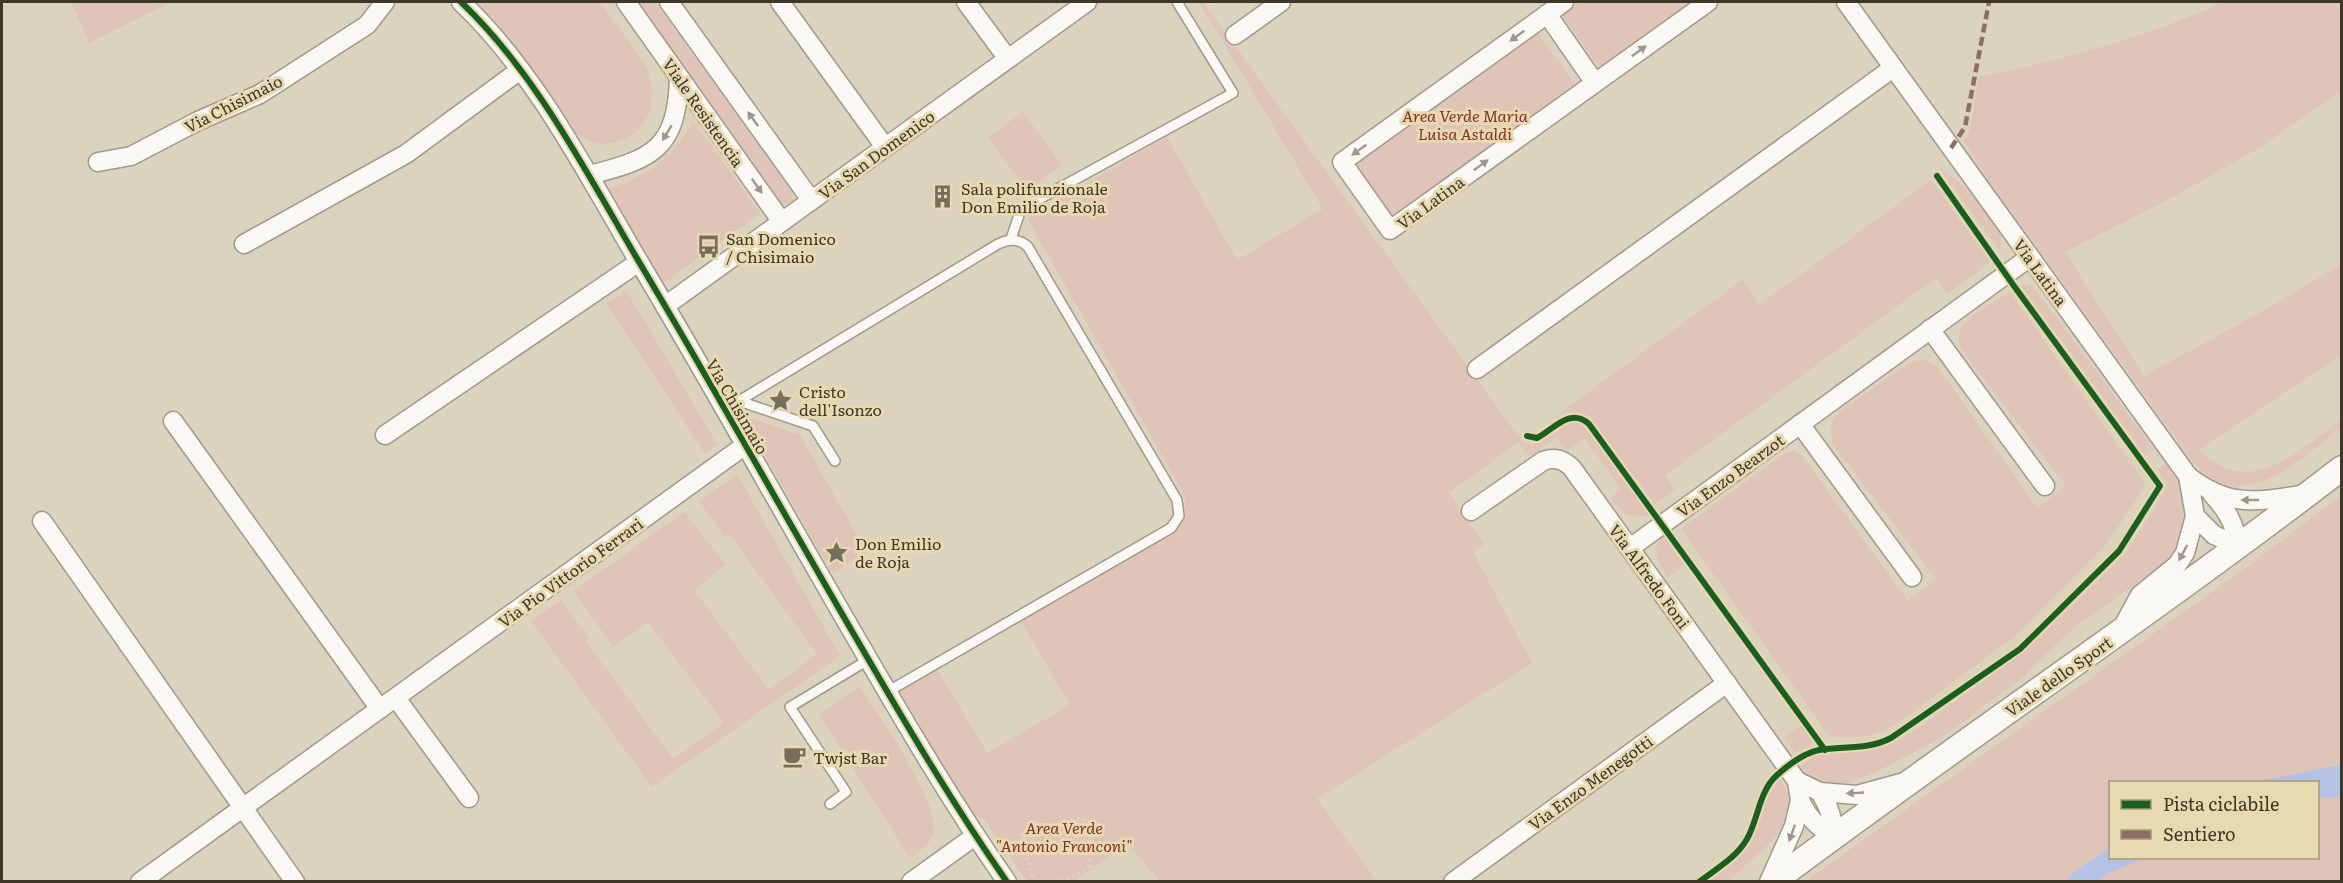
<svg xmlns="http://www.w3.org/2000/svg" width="2343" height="883" font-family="Literata,serif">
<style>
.green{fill:#e0c4b7;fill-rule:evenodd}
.water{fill:#b6c2e4}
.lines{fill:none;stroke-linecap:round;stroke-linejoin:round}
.lane-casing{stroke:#9f9988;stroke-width:12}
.street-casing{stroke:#9f9988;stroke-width:21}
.secondary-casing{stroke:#9f9988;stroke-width:27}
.path{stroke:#dad7d1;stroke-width:4;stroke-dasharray:1.5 4.5;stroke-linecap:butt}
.lane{stroke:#faf8f5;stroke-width:9}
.street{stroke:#faf8f5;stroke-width:18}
.secondary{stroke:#faf8f5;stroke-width:24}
.quiet{stroke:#8d6e63;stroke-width:4.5;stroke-dasharray:9 4.5;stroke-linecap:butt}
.cycleway-casing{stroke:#e9d9b1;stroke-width:10}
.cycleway{stroke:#1b5e20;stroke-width:6}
.oneway{fill:#9c988e}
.labels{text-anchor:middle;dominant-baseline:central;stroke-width:6;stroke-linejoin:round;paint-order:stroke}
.street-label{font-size:16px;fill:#3d3727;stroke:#e9d9b1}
.park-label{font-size:16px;font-style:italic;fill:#843229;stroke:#e9d9b1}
.poi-label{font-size:16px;fill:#3d3727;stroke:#e9d9b1;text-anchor:start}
</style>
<rect width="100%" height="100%" fill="#dcd3be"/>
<!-- green -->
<g class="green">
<path d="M71 2H171L89 43Z"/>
<path d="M474 2H600L645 64C652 80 654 96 649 113 638 143 598 154 574 132 555 114 538 78 522 56 508 36 491 19 474 2Z"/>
<path d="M633 2H655L792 192 793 200 787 205H780Z"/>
<path d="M1199 2H1203L1521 440C1541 457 1559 419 1581 422L1592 434 1649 515C1630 520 1622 513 1610 498L1621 489 1585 439 1567 451 1557 437 1529 457 1518 442 1449 493 1484 544 1473 552 1532 663 1317 799 1377 881H1160L1127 844 1073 881H1027L984 819 969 813 897 686 935 665 987 753 1070 705 1018 616 1179 524 1186 512 1184 494 1027 218 1167 137 1237 260 1323 209Z"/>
<path d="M1581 2H1690L1599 67 1562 15Z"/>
<path d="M2223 2H2341V92L2254 151 2177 195 2065 252 2144 376 2263 311 2341 264V355L2198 450C2250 500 2297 452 2341 420V428C2305 455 2249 512 2203 472 2197 467 2192 460 2187 454L1992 185 1964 141 1970 130 1979 77C2063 60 2145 38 2223 2Z"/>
<path d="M1537 32 1575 84 1392 216 1355 164Z"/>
<path d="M1023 112 1062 165 1027 191 988 137Z"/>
<path d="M693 121 760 213 663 284 608 189C645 178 676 156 693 121Z"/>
<path d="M1938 166C1958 181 2013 223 1999 250Z"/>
<path d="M1931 180 1990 262 1948 294 1936 278 1665 475 1675 489 1655 504 1591 418C1580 410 1570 411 1557 415L1742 280 1760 304Z"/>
<path d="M2021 285H2030L2035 289 2154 449 2146 456Z"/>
<path d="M626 290 717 444 705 454 607 304Z"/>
<path d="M2010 292 2146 485 2106 545 2019 633 1901 721 1876 734 1854 738 1830 737 1681 529 1785 453 1795 451 1803 457 1908 601 1936 579 1832 443C1830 430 1830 422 1839 412L1908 364C1921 358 1931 359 1940 370L2037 508 2066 486 1964 353C1960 346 1957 338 1960 330 1964 319 1999 299 2010 292Z"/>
<path d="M742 415 800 435 867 553 832 573Z"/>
<path d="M2166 463 2183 490 2188 511 2179 547 2159 567 2070 631 2023 677 1941 738 1876 772 1850 782 1839 784 1818 780 1808 775 1800 766 1817 755 1874 749 1900 739 1928 722 2027 649 2127 552 2168 485 2157 470Z"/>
<path d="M737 474 840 656 652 787 531 621 561 600 589 638 586 641 673 759 724 723 648 622 613 647 574 591 684 512 726 565 694 590 769 690 817 654 729 534 724 537 699 501Z"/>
<path d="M2341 496V881L1804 882 2240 572ZM2110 782H2318V858H2110Z"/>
<path d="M1664 536 1684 565 1668 577C1658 563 1649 550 1664 536Z"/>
<path d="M860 686C878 715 938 799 934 831 932 844 920 851 910 858L819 715Z"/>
<path d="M1802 725 1813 741 1811 745 1796 753 1784 738Z"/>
<path d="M1780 778C1810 825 1755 853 1729 881H1704C1721 869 1743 857 1753 838 1763 817 1763 794 1780 778Z"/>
</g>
<!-- water -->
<g class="water">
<path d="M2341 765V797L2318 798V782H2251Z"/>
<path d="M2110 847V858H2145L2109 873 2097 881H2066L2073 873Z"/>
</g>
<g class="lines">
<defs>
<g id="lane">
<path d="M1011 239 1021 209 1233 93 1177 2"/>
<path d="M739 401 813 426 835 461"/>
<path d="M724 410 998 244C1009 239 1019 238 1028 247L1177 500 1179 516 1171 528 887 692"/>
<path d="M830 804 846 792 790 707 868 660"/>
</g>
<g id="street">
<path d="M461 2C539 76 590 180 645 272 717 393 785 516 856 638 904 721 952 803 1007 882"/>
<path d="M626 2 782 222"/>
<path d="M669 2 811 200"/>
<path d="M780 2 885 147"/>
<path d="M966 2 1008 59"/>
<path d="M1564 2 1342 162 1390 230 1708 2"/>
<path d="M1846 2 2188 476C2229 508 2257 502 2306 494"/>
<path d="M1547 14 1595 83"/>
<path d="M1235 35 1281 2"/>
<path d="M98 162 131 156 198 121 260 94 367 25 385 2"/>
<path d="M589 175C654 159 677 148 679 77"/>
<path d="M244 244 406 154 520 70"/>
<path d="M665 306 1087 2"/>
<path d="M1930 329 2045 486"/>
<path d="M1477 369 1893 68"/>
<path d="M173 421 380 709"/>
<path d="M1800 424 1912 577"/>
<path d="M385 435 639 262"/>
<path d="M2212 494C2227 510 2235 524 2238 546"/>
<path d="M1471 511 1543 461C1555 457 1563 459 1572 468L1797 781 1800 800 1794 826 1769 882"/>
<path d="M2195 516 2214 535 2238 546"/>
<path d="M42 521 295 882"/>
<path d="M1630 548 2030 257"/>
<path d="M2122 628 2140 595 2177 565 2185 553 2195 516 2188 476"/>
<path d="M396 698 469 798"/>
<path d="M1797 781 1820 792 1857 795 1901 783"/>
<path d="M1800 800C1808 818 1817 826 1833 836 1834 819 1829 807 1820 792"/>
<path d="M140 882 744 446"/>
<path d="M911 882 975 836"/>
<path d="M1453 882 1727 683"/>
</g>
<path id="secondary" d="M1773 882C1961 741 2156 611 2342 468"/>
</defs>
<!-- lane casing -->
<use href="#lane" class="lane-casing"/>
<!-- street casing -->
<use href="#street" class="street-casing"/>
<!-- secondary casing -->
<use href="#secondary" class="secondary-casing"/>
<!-- path -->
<g class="path">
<path d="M1036 2 1044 13"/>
<path d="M1210 2 1225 23"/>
<path d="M1811 2 1860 69"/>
<path d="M1105 4 1115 18"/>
<path d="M1244 48 1324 158"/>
<path d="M1605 96 1681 202"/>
<path d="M1880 97 1994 258"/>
<path d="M918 145 925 155"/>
<path d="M1080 160 1096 136 1092 124 1180 60 1165 38 1179 29"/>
<path d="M1700 229 1736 279"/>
<path d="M1389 247 1467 355"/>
<path d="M712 294 719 303"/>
<path d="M857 315 855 307 919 261 869 194"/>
<path d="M825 365 975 626"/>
<path d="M1487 383 1529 438C1551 441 1561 408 1585 421L1653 510"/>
<path d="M843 448 859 424"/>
<path d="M1674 539 1825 750"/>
<path d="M842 582 876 562"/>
<path d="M1802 758C1826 742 1858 752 1884 742L2020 649 2119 551 2160 486 2016 289"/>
<path d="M1030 882 1032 875 1029 863 1020 842 1022 836 1026 833 1048 832 1070 821 1080 818 1086 822 1088 830 1089 866 1075 876 1053 882"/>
<path d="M1699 882C1716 869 1737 858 1747 839 1758 820 1760 796 1774 779"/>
</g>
<!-- lane -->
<use href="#lane" class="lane"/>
<!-- street -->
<use href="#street" class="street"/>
<!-- secondary -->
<use href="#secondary" class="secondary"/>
<!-- quiet -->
<path class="quiet" d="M1951 148 1965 127 1989 2"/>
<defs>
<g id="cycleway">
<path d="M461 2C539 76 590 180 645 272 717 393 785 516 856 638 904 721 952 803 1007 882"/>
<path d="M1527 436 1537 438C1554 429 1570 407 1589 424L1825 750"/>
<path d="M1699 882C1716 869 1736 858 1747 839 1758 820 1759 792 1776 776 1787 766 1804 753 1819 750 1844 746 1868 750 1891 738L2020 649 2119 551 2160 486 2014 286 1937 176"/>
</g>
</defs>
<!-- cycleway casing -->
<use href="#cycleway" class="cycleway-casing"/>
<!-- cycleway -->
<use href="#cycleway" class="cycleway"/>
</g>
<!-- one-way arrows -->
<defs><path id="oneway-solid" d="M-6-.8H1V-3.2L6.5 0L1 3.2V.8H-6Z" transform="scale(1.5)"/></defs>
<g class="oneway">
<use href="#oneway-solid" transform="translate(1517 36) rotate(144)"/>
<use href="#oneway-solid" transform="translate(1639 51) rotate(-36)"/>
<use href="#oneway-solid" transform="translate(753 119) rotate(-126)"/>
<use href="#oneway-solid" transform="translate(667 133) rotate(121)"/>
<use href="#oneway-solid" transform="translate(1359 150) rotate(144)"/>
<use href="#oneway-solid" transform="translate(1481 165) rotate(-36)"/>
<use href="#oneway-solid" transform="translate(757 186) rotate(55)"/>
<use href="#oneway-solid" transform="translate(2250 500) rotate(180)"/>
<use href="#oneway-solid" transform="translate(2183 553) rotate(118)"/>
<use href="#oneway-solid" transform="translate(1855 793) rotate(177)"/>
<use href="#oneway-solid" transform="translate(1792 833) rotate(110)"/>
</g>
<!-- icons -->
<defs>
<symbol id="building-bare" viewBox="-9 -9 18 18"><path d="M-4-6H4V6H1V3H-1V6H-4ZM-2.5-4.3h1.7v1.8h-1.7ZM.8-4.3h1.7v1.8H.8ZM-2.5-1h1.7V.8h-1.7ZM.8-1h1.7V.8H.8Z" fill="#756e5c" stroke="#e9d9b1" stroke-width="2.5" paint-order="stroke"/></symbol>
<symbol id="bus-bare" viewBox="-9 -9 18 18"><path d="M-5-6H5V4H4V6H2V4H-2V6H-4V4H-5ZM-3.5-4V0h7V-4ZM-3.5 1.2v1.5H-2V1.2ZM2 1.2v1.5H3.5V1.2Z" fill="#756e5c" stroke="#e9d9b1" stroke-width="2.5" paint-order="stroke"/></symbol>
<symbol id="sight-bare" viewBox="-9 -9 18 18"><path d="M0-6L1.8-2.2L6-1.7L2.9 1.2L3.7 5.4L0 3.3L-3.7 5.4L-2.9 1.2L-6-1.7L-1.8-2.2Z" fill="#756e5c" stroke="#e9d9b1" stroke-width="2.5" paint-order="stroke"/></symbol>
<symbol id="cafe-bare" viewBox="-9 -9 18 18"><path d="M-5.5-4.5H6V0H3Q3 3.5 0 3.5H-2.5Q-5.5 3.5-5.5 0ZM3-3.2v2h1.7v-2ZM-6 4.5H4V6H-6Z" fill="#756e5c" stroke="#e9d9b1" stroke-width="2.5" paint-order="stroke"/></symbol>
</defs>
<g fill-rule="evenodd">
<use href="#building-bare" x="926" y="180" width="33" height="33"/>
<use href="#bus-bare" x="692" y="230" width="33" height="33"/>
<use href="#sight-bare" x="764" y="384" width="33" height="33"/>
<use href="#sight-bare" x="820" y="536" width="33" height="33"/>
<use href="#cafe-bare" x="778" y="740" width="33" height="33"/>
</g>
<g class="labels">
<!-- street labels -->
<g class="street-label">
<text transform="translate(233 103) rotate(-27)">Via Chisimaio</text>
<text transform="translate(704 112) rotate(55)">Viale Resistencia</text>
<text transform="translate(876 154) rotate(-36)">Via San Domenico</text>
<text transform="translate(1430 202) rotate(-36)">Via Latina</text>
<text transform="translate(2041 272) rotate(54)">Via Latina</text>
<text transform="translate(738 406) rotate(60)">Via Chisimaio</text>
<text transform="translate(1730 475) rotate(-36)">Via Enzo Bearzot</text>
<text transform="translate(570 572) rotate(-36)">Via Pio Vittorio Ferrari</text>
<text transform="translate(1650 576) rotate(54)">Via Alfredo Foni</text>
<text transform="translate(2058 676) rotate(-35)">Viale dello Sport</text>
<text transform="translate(1590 782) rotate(-36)">Via Enzo Menegotti</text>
</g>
<!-- park labels -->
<g class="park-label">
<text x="1465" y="115">Area Verde Maria<tspan x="1465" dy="18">Luisa Astaldi</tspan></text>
<text x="1064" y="827">Area Verde<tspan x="1064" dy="18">"Antonio Franconi"</tspan></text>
</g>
<!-- poi labels -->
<g class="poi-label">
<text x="961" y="188">Sala polifunzionale<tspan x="961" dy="18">Don Emilio de Roja</tspan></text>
<text x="726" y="238">San Domenico<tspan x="726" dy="18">/ Chisimaio</tspan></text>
<text x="799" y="391">Cristo<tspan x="799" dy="18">dell'Isonzo</tspan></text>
<text x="855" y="543">Don Emilio<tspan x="855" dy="18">de Roja</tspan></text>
<text x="813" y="757">Twjst Bar</text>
</g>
</g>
<!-- border -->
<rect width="2343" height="883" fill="none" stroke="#3d3727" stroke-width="6"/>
<!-- legend -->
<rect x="2109" y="781" width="210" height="78" fill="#e9d9b1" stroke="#a4987a" stroke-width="1.5"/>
<rect x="2121" y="800" width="30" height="9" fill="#1b5e20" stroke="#a4987a" stroke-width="1.5"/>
<text x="2163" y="811" font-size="18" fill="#3d3727">Pista ciclabile</text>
<rect x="2121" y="830" width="30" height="9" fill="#8d6e63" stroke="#a4987a" stroke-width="1.5"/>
<text x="2163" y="841" font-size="18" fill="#3d3727">Sentiero</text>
</svg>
